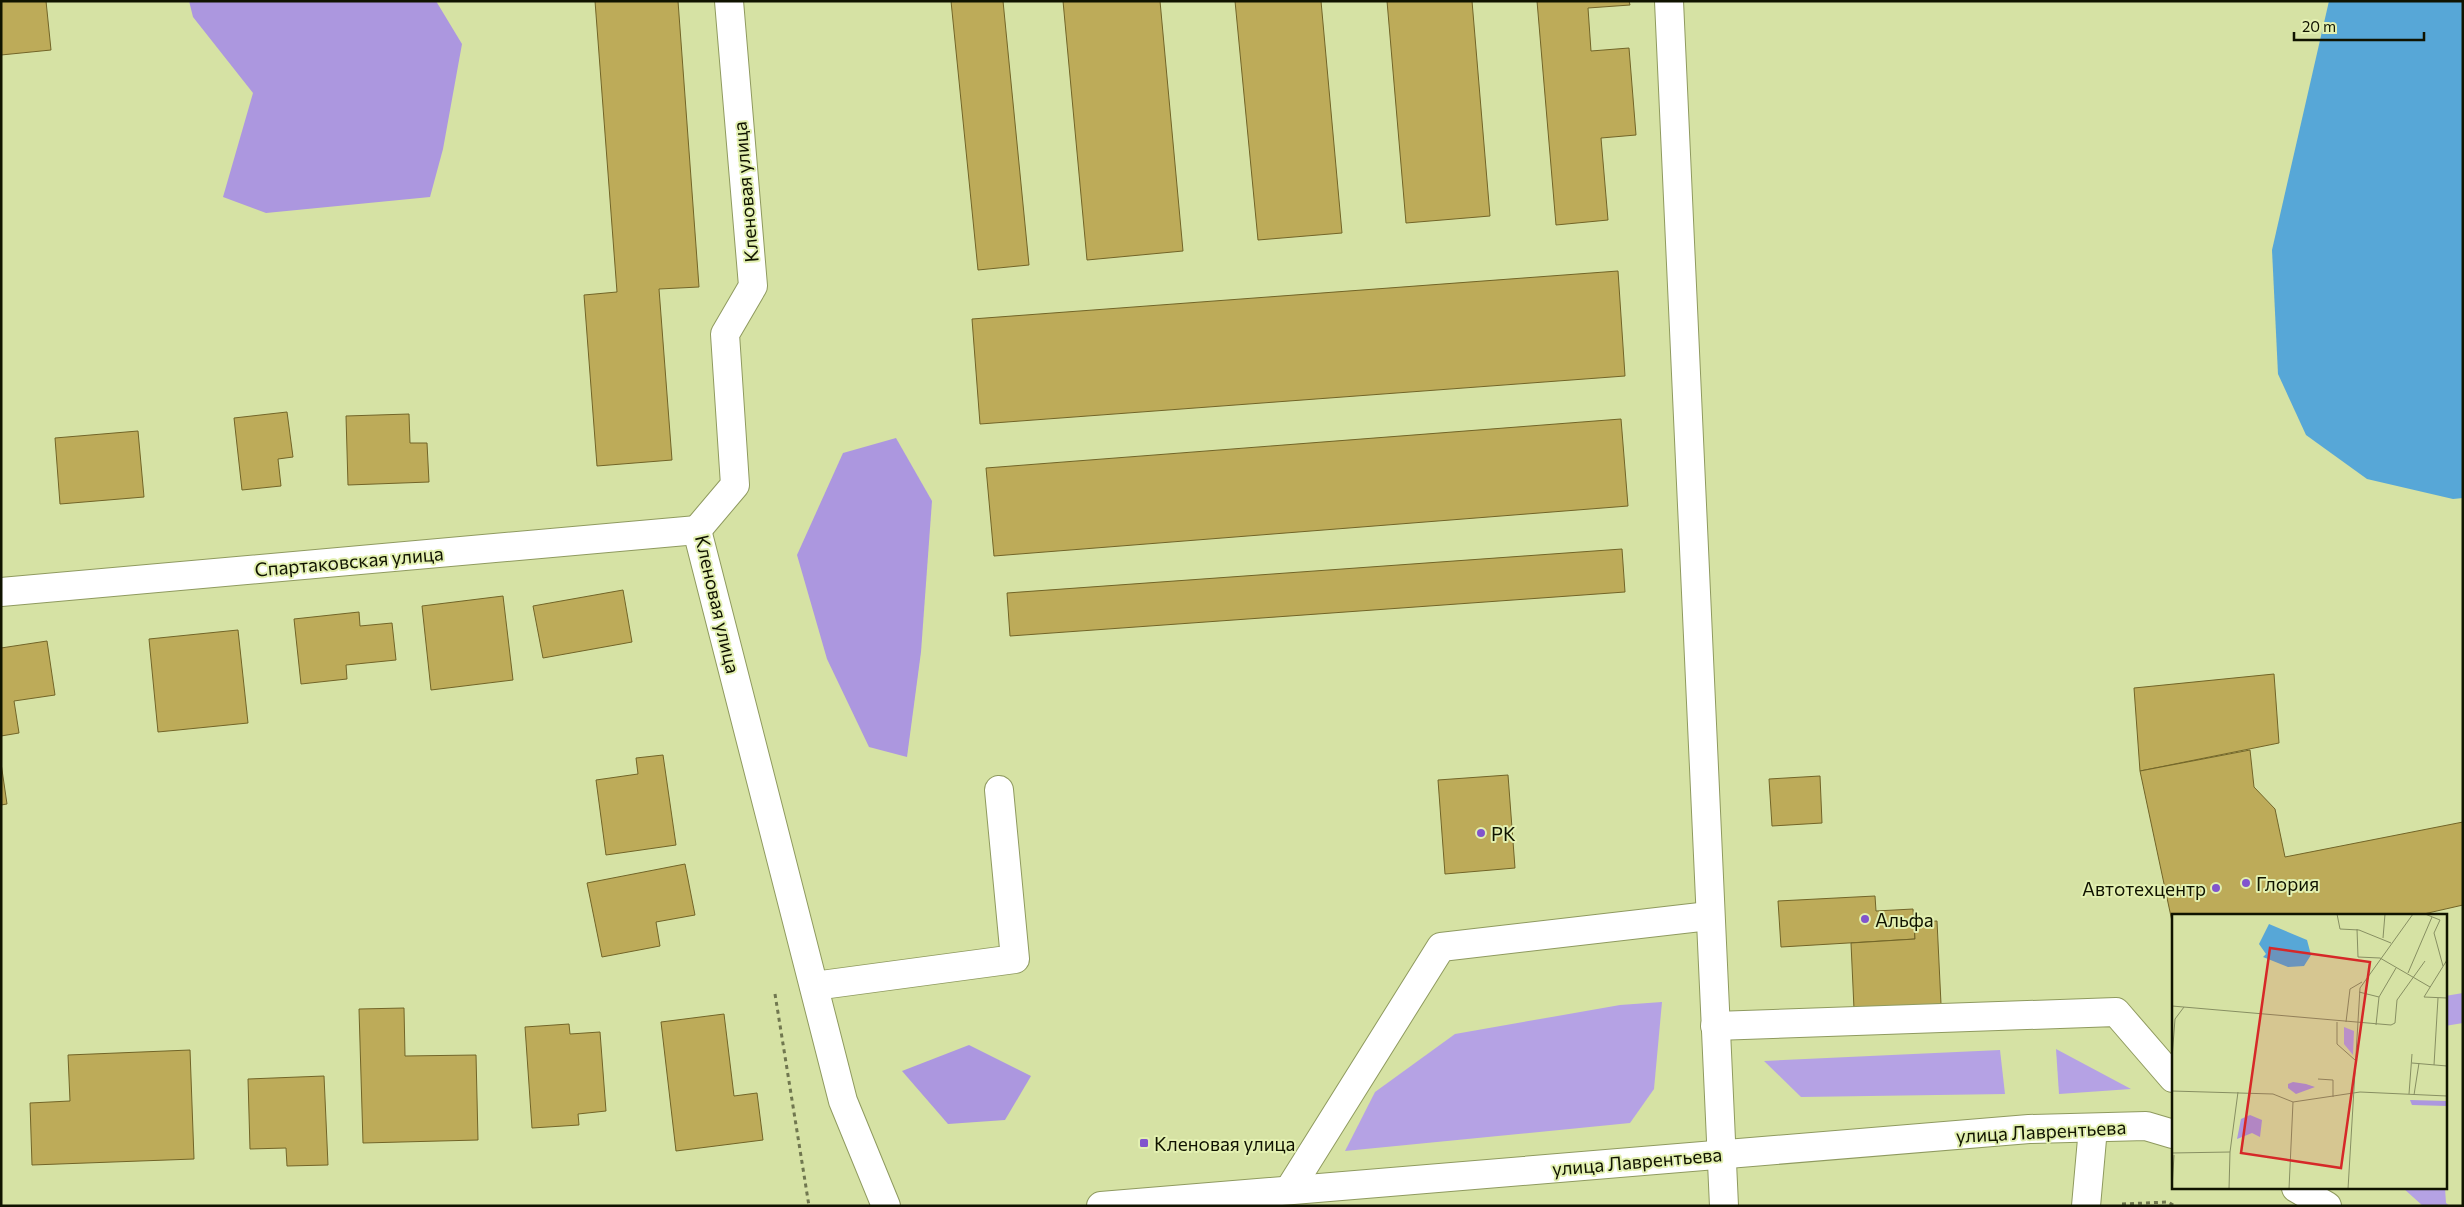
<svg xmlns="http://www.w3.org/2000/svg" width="2464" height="1207" font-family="Commissioner,sans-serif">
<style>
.green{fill:#b5a2e4}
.forest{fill:#ac97df}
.water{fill:#57a7d7}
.building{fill:#bdab59;stroke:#726528}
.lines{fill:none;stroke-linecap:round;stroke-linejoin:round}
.minor-casing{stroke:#8f9a5f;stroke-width:30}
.path{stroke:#70774f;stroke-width:3;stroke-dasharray:4 4;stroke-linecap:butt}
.minor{stroke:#fff;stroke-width:28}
.poi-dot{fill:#8154cd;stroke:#e3f0b1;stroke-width:2}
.labels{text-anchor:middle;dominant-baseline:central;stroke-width:4;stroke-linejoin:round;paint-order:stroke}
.street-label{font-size:19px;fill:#101300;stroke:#e3f0b1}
.poi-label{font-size:19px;fill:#101300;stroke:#e3f0b1;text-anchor:start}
.inset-road{fill:none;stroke:#878f62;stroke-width:1}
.view{fill:#d62828;fill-opacity:0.15;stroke:#d62828;stroke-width:2.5}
.inset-edge{fill:none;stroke:#101300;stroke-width:2.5}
</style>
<rect width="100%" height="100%" fill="#d6e2a4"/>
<!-- green -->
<g class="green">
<path d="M2463 993V1023L2445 1026V996Z"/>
<path d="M1662 1002 1654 1089 1630 1123 1345 1151 1375 1092 1455 1034 1620 1005Z"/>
<path d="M2056 1049 2131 1089 2059 1094Z"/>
<path d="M2000 1050 2005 1094 1801 1097 1764 1061Z"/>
<path d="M2403 1188H2445L2446 1203 2450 1206H2423Z"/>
</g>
<!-- forest -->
<g class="forest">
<path d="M189 1H436L462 44 443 149 430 197 266 213 223 197 253 93 193 17Z"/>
<path d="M896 438 932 501 921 652 907 757 869 747 827 659 797 555 843 453Z"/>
<path d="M969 1045 1031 1076 1005 1120 948 1124 902 1071Z"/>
</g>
<!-- water -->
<path class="water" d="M2329 1H2463V498L2453 499 2367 479 2306 435 2278 374 2272 250Z"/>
<!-- building -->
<g class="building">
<path d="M1 1H46L51 50 1 55Z"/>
<path d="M595 1H678L699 287 659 289 672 460 597 466 584 295 617 292Z"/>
<path d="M951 1H1003L1029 265 978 270Z"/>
<path d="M1063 1H1160L1183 251 1087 260Z"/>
<path d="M1235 1H1321L1342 233 1258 240Z"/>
<path d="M1387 1H1472L1490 216 1406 223Z"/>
<path d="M1537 1H1629L1630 5 1588 8 1591 51 1629 48 1636 135 1601 138 1608 220 1556 225Z"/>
<path d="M1618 271 1625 376 980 424 972 319Z"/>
<path d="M287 412 293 457 278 459 281 486 242 490 234 418Z"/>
<path d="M409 414 410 443H427L429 482 348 485 346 416Z"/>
<path d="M1621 419 1628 506 994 556 986 468Z"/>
<path d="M138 431 144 497 60 504 55 438Z"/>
<path d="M1622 549 1625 592 1010 636 1007 593Z"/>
<path d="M623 590 632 642 543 658 533 606Z"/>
<path d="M503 596 513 680 431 690 422 606Z"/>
<path d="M359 612 360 626 392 623 396 660 346 665 347 679 301 684 294 619Z"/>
<path d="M238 630 248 723 158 732 149 639Z"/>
<path d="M47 641 55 695 14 701 19 733 1 736V648Z"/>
<path d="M2274 674 2279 743 2140 771 2134 688Z"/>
<path d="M2250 750 2254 787 2275 809 2285 857 2463 822V905L2415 916H2173V926L2140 771Z"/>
<path d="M663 755 676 845 606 855 596 780 638 774 636 758Z"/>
<path d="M1 763 7 804 1 805Z"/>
<path d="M1508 775 1515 868 1445 874 1438 780Z"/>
<path d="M1820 776 1822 823 1772 826 1769 779Z"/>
<path d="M685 864 695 915 656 922 660 946 602 957 587 883Z"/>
<path d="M1875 896 1876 911 1913 909 1915 939 1781 947 1778 901Z"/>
<path d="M1937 921 1941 1004 1854 1009 1851 943 1915 939 1914 922Z"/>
<path d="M404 1008 405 1056 476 1055 478 1140 363 1143 359 1009Z"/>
<path d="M724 1014 734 1096 757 1093 763 1140 676 1151 661 1022Z"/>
<path d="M569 1024 570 1034 600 1032 606 1111 578 1114 579 1125 532 1128 525 1027Z"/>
<path d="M190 1050 194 1159 32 1165 30 1103 70 1101 68 1055Z"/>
<path d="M324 1076 328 1165 287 1166 286 1148 250 1149 248 1079Z"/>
</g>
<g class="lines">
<defs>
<g id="minor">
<path d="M1669 1 1724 1206"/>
<path d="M697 530 843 1101 886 1206"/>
<path d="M697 530 735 485 725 334 753 286 729 1"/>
<path d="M1 592 697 530"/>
<path d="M814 986 1015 959 999 790"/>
<path d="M1715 1026 2116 1012 2173 1078"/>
<path d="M2296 1188 2327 1206"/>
<path d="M1289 1190 1441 947 1709 916"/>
<path d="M1101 1206 2029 1129 2146 1126 2173 1134"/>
<path d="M2086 1206 2093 1128"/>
</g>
</defs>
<!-- minor casing -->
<use href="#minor" class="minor-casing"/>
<!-- path -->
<g class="path">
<path d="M775 994 809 1206"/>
<path d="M2122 1204 2168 1202 2175 1206"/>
</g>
<!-- minor -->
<use href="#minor" class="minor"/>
</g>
<!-- markers -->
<g class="poi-dot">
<circle cx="1481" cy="833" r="5"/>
<circle cx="2246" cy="883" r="5"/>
<circle cx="2216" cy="888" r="5"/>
<circle cx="1865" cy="919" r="5"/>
<rect x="1139" y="1138" width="10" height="10" rx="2.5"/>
</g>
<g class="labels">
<!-- street labels -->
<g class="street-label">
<text transform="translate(745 192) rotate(-95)">Кленовая улица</text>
<text transform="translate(349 561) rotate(-5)">Спартаковская улица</text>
<text transform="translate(718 604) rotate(77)">Кленовая улица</text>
<text transform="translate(2041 1131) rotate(-3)">улица Лаврентьева</text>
<text transform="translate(1637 1161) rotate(-5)">улица Лаврентьева</text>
</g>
<!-- poi labels -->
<g class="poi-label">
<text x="1491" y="833">РК</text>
<text x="2256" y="883">Глория</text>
<text x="2206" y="888" text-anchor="end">Автотехцентр</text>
<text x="1875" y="919">Альфа</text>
<text x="1154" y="1143">Кленовая улица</text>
</g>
</g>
<!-- overview -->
<g transform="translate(2172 914)">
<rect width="275" height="275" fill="#d6e2a4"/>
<path d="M172 113 182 117 181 141 172 130Z" fill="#b5a2e4"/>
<path d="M121 168 134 170 143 173 124 180 116 174V170ZM238 186 275 187V192L240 191ZM78 201 90 206 88 223 80 219 65 225 69 205Z" fill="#ac97df"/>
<path d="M97 10 135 26 139 41 132 52 116 53 91 43 94 40 87 30Z" fill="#57a7d7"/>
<path class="inset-road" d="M165 0 168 15 187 16 219 29M253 0 268 6 262 19 271 52M185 15 186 43 208 44 258 73M211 24 213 0M275 46 252 83 275 84M236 59 260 3M187 78 207 83M0 92 219 111 223 109 225 86 253 47M165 108V130L183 146M174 108 178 75 190 68M204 111 207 83 224 54M0 144 3 105 12 93M240 149 275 152M262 151 266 84M146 165 161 166V183M0 177 101 180 121 188 188 178 275 182M237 180 240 140M242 181 247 149M0 239 58 238M0 275 2 241M57 275 58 238 66 178M117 275 121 188M176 275 188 74 241 0"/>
<path class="view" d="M98 34 198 48 169 254 69 239Z"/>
<rect width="275" height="275" class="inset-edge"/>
</g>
<!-- border -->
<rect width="2464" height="1207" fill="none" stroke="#101300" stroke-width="5"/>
<!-- scale -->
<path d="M2294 32v8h130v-8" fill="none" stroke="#101300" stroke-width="2.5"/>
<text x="2302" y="32" font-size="15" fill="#101300" stroke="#e3f0b1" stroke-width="4" paint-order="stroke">20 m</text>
</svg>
